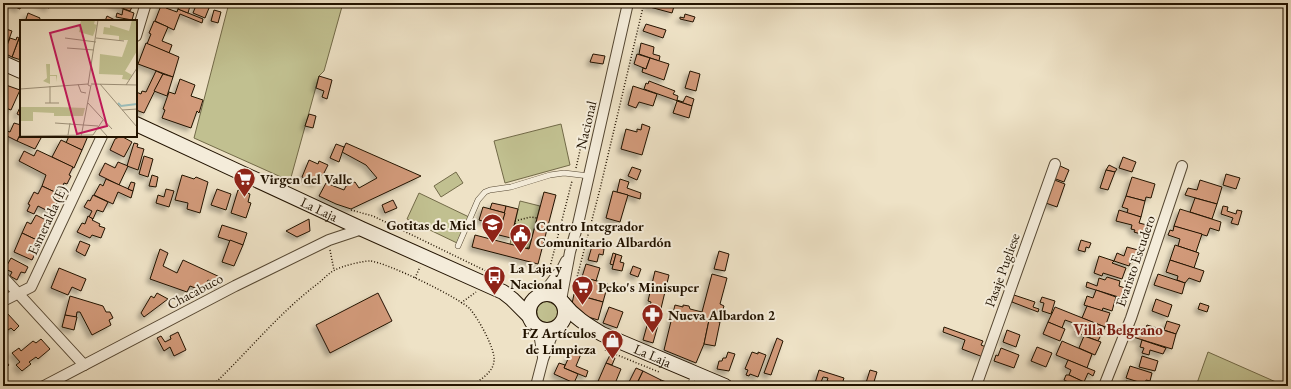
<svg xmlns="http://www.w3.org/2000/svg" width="1291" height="389" font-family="'EB Garamond',serif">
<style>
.green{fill:#c1c090;stroke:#726a48}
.building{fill:#d29a7a;stroke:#221300;filter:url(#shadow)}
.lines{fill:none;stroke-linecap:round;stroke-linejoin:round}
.service-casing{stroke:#554732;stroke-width:6}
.minor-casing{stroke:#554732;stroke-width:12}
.secondary-casing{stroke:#221300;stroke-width:16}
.path{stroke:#221300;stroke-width:1.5;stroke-dasharray:1 2;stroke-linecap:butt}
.service{stroke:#f4ecda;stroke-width:5}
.minor{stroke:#f4ecda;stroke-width:10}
.secondary{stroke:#f4ecda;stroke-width:14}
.labels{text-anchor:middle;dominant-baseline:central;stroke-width:4;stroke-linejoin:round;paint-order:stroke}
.street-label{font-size:14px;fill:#221300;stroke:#f4ecda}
.poi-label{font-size:14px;font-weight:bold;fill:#221300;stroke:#f4ecda;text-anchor:start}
.neighbourhood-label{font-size:15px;font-weight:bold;fill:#7a1f14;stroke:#f4ecda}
.inset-river{fill:none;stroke:#9bbdba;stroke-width:2}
.inset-road{fill:none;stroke:#9c8f77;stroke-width:1}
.view{fill:#c2185b;fill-opacity:0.15;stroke:#c2185b;stroke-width:2}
.inset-edge{fill:none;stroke:#221300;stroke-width:2}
</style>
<defs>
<filter id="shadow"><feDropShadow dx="-3.5" dy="3.5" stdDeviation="2" flood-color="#0004"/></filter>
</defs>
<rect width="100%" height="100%" fill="#eee2c6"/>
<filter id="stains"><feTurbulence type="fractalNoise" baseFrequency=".005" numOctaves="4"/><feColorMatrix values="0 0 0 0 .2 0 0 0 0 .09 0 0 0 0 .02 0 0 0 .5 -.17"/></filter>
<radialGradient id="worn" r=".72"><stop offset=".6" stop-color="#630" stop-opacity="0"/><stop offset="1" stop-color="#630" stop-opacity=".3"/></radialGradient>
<!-- green -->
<g class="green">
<path d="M229 3H343L324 71 319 76 290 181 194 138Z"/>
<path d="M561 124 570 165 505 183 494 141Z"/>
<path d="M456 172 463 183 441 197 434 186Z"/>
<path d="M419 193 469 217 457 243 407 219Z"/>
<path d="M520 201 540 206 529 249 510 244Z"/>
<path d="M545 301C556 303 560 310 560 321L552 328 543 325C537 318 535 311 539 302Z"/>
<path d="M1208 352 1285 386H1196Z"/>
</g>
<!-- building -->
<g class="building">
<path d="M6 3H22L20 9Z"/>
<path d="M37 3H51L49 8Z"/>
<path d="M109 3H134L130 11Z"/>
<path d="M162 3 167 4 166 8 177 12 178 9 203 19 202 23 180 14 174 30 155 21Z"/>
<path d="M164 3H174L173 7Z"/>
<path d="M180 3 190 6 188 13 178 9Z"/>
<path d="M197 3H211L205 18 193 13Z"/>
<path d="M647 3H675L672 13 646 6Z"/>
<path d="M123 9 134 13 132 20 116 17 117 13 122 15Z"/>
<path d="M214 10 221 12 218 23 211 21Z"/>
<path d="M28 13 40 18 39 21H32L26 19Z"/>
<path d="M685 14 695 17 693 22 680 19V17L684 18Z"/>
<path d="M107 16 117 21H105Z"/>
<path d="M154 21 168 27 162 41 172 45 169 53 147 44 151 34 149 33Z"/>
<path d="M646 24 666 30 663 38 643 31Z"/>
<path d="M3 28 12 31 4 53 3 52Z"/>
<path d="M20 36 21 37V60L12 57Z"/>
<path d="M17 37 19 38 12 57 4 53 10 38 16 40Z"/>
<path d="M146 43 179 57 173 77 138 64Z"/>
<path d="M641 43 654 47 653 54 660 56 659 61 639 54Z"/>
<path d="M593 54 605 56 603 64 590 62Z"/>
<path d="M637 54 650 58 646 69 634 64Z"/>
<path d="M650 58 669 64 664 80 642 72 643 68 646 69Z"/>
<path d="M156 71 163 74 144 113 136 110V92L141 94 142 91 146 92Z"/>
<path d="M690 71 700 74 696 91 685 88Z"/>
<path d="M163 74 173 77 167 96 154 91Z"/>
<path d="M319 76 332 80 327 99 322 97 324 91 316 88Z"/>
<path d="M180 79 195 85 191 96 203 100 199 113 197 111 191 128 162 118 165 110 163 109 169 92 175 94Z"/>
<path d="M649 81 675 91 673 94 678 96 677 100 683 102 686 96 694 99 692 106 644 89 646 83 648 84Z"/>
<path d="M3 84 20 90 11 110 3 107Z"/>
<path d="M633 86 657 94 653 106 639 102 636 108 628 105Z"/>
<path d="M677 101 692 106 689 118 673 113Z"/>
<path d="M21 105V116L17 114Z"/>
<path d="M309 114 316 116 313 128 305 126Z"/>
<path d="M14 123 21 125V133L17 141 5 135 7 131 10 132Z"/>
<path d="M642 124 650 127 642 155 621 149 626 129 637 132V129L641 130Z"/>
<path d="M21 133V136H36L41 138 35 149 17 141Z"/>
<path d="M69 136H88L82 150 66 143Z"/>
<path d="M121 136 132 142 124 157 110 150 115 139Z"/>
<path d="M61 140 82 150 74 168 52 157Z"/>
<path d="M134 143 138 144 137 147 144 149 138 170 127 166Z"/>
<path d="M346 143 421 176 351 209 336 204 319 196 326 183 344 190 346 186 355 182 359 188 377 178 366 165 342 152Z"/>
<path d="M336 144 344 147 339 162 330 158Z"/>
<path d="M37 150 73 167 69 175 71 176 67 184 64 183 59 194 42 186 46 175 19 161 24 151 34 156Z"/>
<path d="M144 156 153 159 148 177 139 174Z"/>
<path d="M1123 157 1136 162 1132 172 1119 168Z"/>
<path d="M309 160 318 164 319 161 328 165 323 175H321L316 184 302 177Z"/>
<path d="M118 162 128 166 119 185 99 175 105 163 115 168Z"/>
<path d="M1058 165 1069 170 1064 182 1053 178Z"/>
<path d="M1109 165 1117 169 1115 172 1106 170Z"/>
<path d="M632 167 641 170 637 180 628 176Z"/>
<path d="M1106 170 1115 172 1108 190 1100 188Z"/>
<path d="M1226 174 1240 178 1236 189 1223 185Z"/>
<path d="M152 175 158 177 156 187 149 186Z"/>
<path d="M182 175 194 179 196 177 208 182 200 213 187 209 188 203 175 200Z"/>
<path d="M1132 177 1155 184 1151 198 1146 197 1145 201 1126 196Z"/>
<path d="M106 179 133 191 131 198 118 192 113 204 94 195 100 184 103 186Z"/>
<path d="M620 179 629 182 627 188 641 193 640 199 617 192Z"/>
<path d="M1052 179 1065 184 1057 207 1043 202Z"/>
<path d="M1200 180 1222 187 1217 204 1185 195 1188 188 1197 190Z"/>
<path d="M131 182 135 183 133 191 128 189Z"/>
<path d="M42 186 61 195 52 213 38 206 34 214 27 211 30 205 28 204 34 192 38 194Z"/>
<path d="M166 189 174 191 169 207 156 203 158 195 164 197Z"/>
<path d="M217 189 231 194 226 210 211 205Z"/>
<path d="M238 190 250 194 248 202 251 203 246 218 231 213Z"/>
<path d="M613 191 628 195 620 222 606 218Z"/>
<path d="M544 192 556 195 538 264 472 247 475 235 529 249Z"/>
<path d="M93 195 108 202 103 212 97 210 93 219 89 217 92 211 84 207 88 200 90 201Z"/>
<path d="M1126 196 1145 201 1141 217 1127 213 1128 209 1122 207Z"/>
<path d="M1195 198 1217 204 1212 219 1190 212Z"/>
<path d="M393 200 397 208 385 213 382 205Z"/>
<path d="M492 203 506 206 505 213 490 209Z"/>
<path d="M506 206 518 209 511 238 499 235Z"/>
<path d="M1223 206 1228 207 1227 211 1236 214 1237 210 1242 211 1238 225 1231 223 1233 218 1221 214Z"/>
<path d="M483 207 505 213 501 226 479 220Z"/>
<path d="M1180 209 1221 222 1219 231 1210 228 1207 236 1174 226Z"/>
<path d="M1119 210 1141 217 1139 223 1147 225 1144 235 1134 232 1135 230 1131 229 1132 225 1116 221Z"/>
<path d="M36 215 50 222 41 242 22 233 27 222 31 224Z"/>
<path d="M88 216 93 219 92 220 100 224 99 226 105 228 101 238 92 235 90 238 77 232 82 223 85 224Z"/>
<path d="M309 219 310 231 297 237 286 231Z"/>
<path d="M222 225 247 233 243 245 218 237Z"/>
<path d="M1174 226 1202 234 1196 252 1178 246 1180 239 1168 235 1170 230 1173 231Z"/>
<path d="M22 233 41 242 32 260 14 252Z"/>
<path d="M230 240 243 245 234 266 222 262Z"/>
<path d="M1081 240 1091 243 1089 248 1086 247 1085 252 1078 250Z"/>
<path d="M80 241 90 245 85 256 76 251Z"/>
<path d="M1175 245 1199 253 1194 268 1170 260Z"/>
<path d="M592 246 604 249 603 255 599 254 597 262 588 260Z"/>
<path d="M1127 247 1138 250 1133 262 1131 261 1129 266 1114 261 1117 253 1124 256Z"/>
<path d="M160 249 168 253 163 266 177 273 183 260 222 278 219 285 208 280 203 291 190 286 187 292 150 279Z"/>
<path d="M719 251 729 254 725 271 714 269Z"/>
<path d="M613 253 616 254 613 265 610 264Z"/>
<path d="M616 254 622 256 620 262 624 263 622 271 612 269Z"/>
<path d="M1099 256 1114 261 1112 263 1126 268 1122 279 1103 273 1102 276 1094 273Z"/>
<path d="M11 258 28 267 25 273 21 272 17 280 10 276 12 272 5 269Z"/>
<path d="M1170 260 1204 271 1200 282 1189 278 1185 283 1177 280 1178 276 1166 272Z"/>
<path d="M586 264 600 268 596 281 582 277Z"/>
<path d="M633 266 641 269 638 277 630 274Z"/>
<path d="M59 268 86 279 81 291 72 287 68 295 51 288Z"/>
<path d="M655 271 669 275 658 321 647 318 651 302 648 301Z"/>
<path d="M712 274 727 278 720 304 724 306 722 312 717 311 715 317 721 318 720 322 709 320 704 344 696 363 664 350 675 305 683 307V305L689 306 690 309 702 312Z"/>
<path d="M1158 274 1185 283 1182 294 1154 285Z"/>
<path d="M1107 277 1120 281 1119 286 1128 289 1125 299 1086 287 1087 282 1097 286 1099 278 1105 280Z"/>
<path d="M586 278 608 284 603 302 582 296Z"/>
<path d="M1096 290 1116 297 1112 311 1103 308 1102 311 1084 305 1087 296 1093 298Z"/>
<path d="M157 293 168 299 144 317 141 313 151 296 154 298Z"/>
<path d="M378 293 392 321 330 353 316 325Z"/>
<path d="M574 294 603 302 598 320 585 316 572 304Z"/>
<path d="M1014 295 1035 302 1033 307 1039 309 1038 312 1012 302Z"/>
<path d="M70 296 103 306 106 312H110L113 318 109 320 111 325 92 335 80 312H77L76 318 65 315Z"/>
<path d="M1042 297 1055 301 1051 314 1042 311 1044 303 1040 302Z"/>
<path d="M1156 299 1172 305 1168 317 1152 311Z"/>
<path d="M1200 303 1209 306 1207 312 1198 309Z"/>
<path d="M1087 306 1110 313 1105 327 1082 318Z"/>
<path d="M609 307 623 312 617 328 603 323Z"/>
<path d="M1055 307 1105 327 1098 341 1075 332 1079 325 1065 320 1062 328 1048 322Z"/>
<path d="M7 313 19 326 14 331 11 328 8 330 5 333 7 336 3 340V315Z"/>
<path d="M65 315 77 317 74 330 62 327Z"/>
<path d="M709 320 720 322 715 346 704 344Z"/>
<path d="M1167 321 1180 325 1176 334 1164 330Z"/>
<path d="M648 322 658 325 653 343 643 340Z"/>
<path d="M1048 322 1065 329 1060 341 1043 334Z"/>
<path d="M1147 325 1176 334 1172 349 1133 337 1134 334 1142 336Z"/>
<path d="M944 327 983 341 981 345 986 347 983 357 962 349 965 340 943 332Z"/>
<path d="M1007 330 1020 335 1016 347 1003 342Z"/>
<path d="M178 332 186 350 174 356 170 347 164 351 157 338 161 336 165 342 171 339 170 336Z"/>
<path d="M1084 336 1101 342 1095 355 1079 348Z"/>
<path d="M777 338 783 341 771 375 764 373Z"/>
<path d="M41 339 50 349 38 359 36 357 29 362 31 364 22 371 16 365 20 362 12 353 19 348 21 351 33 341 36 343Z"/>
<path d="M1142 340 1166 348 1163 354 1150 350 1149 355 1142 353 1144 348 1140 347Z"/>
<path d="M1062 341 1092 354 1087 368 1056 355Z"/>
<path d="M1037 347 1052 353 1046 367 1031 361Z"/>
<path d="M1001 348 1019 355 1014 368 994 361 996 355 998 356Z"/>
<path d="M572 350 581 354 576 366 588 371 586 377 564 368Z"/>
<path d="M728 352 735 354 729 371 717 369 719 361H722L723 358H726Z"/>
<path d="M752 352 758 354V352L766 355 758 377 750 374 749 376 746 375 748 370 745 369Z"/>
<path d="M610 355 615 358 612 365 606 363Z"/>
<path d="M1142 356 1158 361 1155 371 1139 367Z"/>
<path d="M3 358 9 365 5 369 6 371 3 376Z"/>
<path d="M1068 360 1095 371 1093 376 1088 373 1084 382 1069 375 1071 370 1065 367Z"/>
<path d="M559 363 565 365 564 368 578 374 574 383 554 374Z"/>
<path d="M606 363 621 369 614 386H596Z"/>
<path d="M1130 366 1152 373 1150 381 1146 380 1145 384 1126 378Z"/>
<path d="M636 368 643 371 636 385 629 382Z"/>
<path d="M819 370 844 378 842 384 838 383V386H831L832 382 827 381 828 378 823 377 820 385 815 383Z"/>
<path d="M870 370 877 372 873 385 878 386H865Z"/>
<path d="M643 371 661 380 659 386H636Z"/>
<path d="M1066 375H1069L1084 382 1082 386H1077L1064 380Z"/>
<path d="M661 380 677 386H659Z"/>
<path d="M1126 381 1142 386H1124Z"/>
<path d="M858 383 866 385 865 386H857Z"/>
</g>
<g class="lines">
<defs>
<g id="service">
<path d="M458 246 478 200 485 192 490 190 511 187 550 175 564 173 589 176"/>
<path d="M690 386 694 374"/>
</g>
<g id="minor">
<path d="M136 36 146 3"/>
<path d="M3 277 84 365"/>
<path d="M542 295 563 267 566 261"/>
<path d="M561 300 570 252 578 224 628 3"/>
<path d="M3 301 31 287 102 136"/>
<path d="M534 325 540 339 543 357"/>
<path d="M44 386 235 286 329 240 362 229"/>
<path d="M536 386 543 359 554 330"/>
<path d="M976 386 1055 164"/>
<path d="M1104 386 1131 318 1182 166"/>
</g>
<g id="secondary">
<path d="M3 63 21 71"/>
<path id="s1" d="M136 124 362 229 503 292 512 299 529 316"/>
<circle cx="547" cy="312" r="18"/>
<path id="s2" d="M563 303C574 317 587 325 602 334L725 386"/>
</g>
</defs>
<!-- service casing -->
<use href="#service" class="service-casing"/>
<!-- minor casing -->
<use href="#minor" class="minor-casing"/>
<!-- secondary casing -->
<use href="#secondary" class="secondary-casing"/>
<!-- path -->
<g class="path">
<path d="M576 168 591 102"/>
<path d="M351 210 373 216 486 271"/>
<path d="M515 221 531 217 537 218"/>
<path d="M515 223 529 249"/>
<path d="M330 250 334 270"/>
<path d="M550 267 572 181"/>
<path d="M415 278 420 267"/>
<path d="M512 283C523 288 526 290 537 284"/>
<path d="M575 285 600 189 644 3"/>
<path d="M461 303 476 292"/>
<path d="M605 350 659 372"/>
<path d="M737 382 746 386"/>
<path d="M212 386C247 353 277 315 316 285 322 281 328 273 335 270 342 266 362 261 370 261 386 262 460 298 470 309 478 318 496 350 494 361 493 373 479 381 470 386"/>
</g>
<!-- service -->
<use href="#service" class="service"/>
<!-- minor -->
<use href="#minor" class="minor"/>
<!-- secondary -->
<use href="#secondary" class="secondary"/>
</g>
<!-- icons -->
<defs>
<symbol id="supermarket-pin" viewBox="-11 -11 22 30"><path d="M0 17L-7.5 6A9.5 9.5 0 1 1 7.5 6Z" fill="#8f2418" stroke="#f4ecda"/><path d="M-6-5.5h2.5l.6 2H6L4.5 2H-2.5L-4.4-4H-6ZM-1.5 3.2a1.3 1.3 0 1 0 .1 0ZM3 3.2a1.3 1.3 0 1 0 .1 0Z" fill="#fff"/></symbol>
<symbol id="school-pin" viewBox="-11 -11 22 30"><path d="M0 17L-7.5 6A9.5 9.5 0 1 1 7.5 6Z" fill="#8f2418" stroke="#f4ecda"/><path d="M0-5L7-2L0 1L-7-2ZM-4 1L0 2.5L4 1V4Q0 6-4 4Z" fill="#fff"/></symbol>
<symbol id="civic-pin" viewBox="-11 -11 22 30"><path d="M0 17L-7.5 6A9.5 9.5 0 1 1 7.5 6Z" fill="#8f2418" stroke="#f4ecda"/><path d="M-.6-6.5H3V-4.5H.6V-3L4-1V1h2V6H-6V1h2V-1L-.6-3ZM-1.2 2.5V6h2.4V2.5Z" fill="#fff"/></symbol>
<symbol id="bus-pin" viewBox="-11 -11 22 30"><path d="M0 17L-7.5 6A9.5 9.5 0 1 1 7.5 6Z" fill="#8f2418" stroke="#f4ecda"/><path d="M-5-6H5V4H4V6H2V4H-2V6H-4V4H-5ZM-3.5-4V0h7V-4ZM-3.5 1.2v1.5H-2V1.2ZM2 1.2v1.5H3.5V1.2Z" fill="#fff"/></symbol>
<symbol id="pharmacy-pin" viewBox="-11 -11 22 30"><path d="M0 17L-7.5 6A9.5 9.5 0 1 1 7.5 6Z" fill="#8f2418" stroke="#f4ecda"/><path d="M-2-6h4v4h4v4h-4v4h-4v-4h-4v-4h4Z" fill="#fff"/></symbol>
<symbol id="shop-pin" viewBox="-11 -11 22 30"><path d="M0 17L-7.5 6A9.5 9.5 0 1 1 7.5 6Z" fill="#8f2418" stroke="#f4ecda"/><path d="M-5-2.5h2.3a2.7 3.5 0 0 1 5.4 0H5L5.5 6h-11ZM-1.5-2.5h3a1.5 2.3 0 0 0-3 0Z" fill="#fff"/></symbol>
</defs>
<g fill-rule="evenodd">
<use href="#supermarket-pin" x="232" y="166" width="25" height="34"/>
<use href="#school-pin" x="480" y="212" width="25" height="34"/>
<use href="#civic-pin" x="508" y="222" width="25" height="34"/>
<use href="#bus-pin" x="482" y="264" width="25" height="34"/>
<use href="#supermarket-pin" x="570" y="274" width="25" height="34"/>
<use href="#pharmacy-pin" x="640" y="302" width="25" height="34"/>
<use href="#shop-pin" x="600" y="328" width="25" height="34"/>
</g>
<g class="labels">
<!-- street labels -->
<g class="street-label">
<text transform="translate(586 125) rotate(-77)">Nacional</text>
<text stroke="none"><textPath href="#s1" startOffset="202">La Laja</textPath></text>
<text transform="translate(47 220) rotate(-65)">Esmeralda (E)</text>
<text transform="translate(1135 261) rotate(-71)">Evaristo Escudero</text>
<text transform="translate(1002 270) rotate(-70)">Pasaje Pugliese</text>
<text transform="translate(195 291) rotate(-28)">Chacabuco</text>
<text stroke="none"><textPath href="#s2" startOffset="105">La Laja</textPath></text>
</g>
<!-- poi labels -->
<g class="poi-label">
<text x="260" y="179">Virgen del Valle</text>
<text x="476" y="225" text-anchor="end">Gotitas de Miel</text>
<text x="536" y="226">Centro Integrador<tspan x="536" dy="16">Comunitario Albardón</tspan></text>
<text x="510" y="268">La Laja y<tspan x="510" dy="16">Nacional</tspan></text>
<text x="598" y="287">Peko's Minisuper</text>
<text x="668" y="315">Nueva Albardon 2</text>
<text x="596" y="333" text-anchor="end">FZ Artículos<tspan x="596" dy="16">de Limpieza</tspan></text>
</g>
<!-- neighbourhood labels -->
<g class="neighbourhood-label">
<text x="1118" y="329">Villa Belgrano</text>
</g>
</g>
<!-- overview -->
<g transform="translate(20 20)">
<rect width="117" height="117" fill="#eee2c6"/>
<path d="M61 0H75L74 4 77 5 73 16 59 12ZM112 0H117V31L105 51 112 55 109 60 102 59 103 55 79 54 80 34 102 37 107 23 108 20H99V16L83 14 84 7 90 8V5L109 11ZM26 44H30V55H37V62L36 56H30V64L23 61 27 58ZM0 87H39L65 88 63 96H34V93L13 92V101H0Z" fill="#c1c090"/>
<path class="inset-river" d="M98 83 101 86 117 84"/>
<path class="inset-road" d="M45 18 76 22M76 18 104 21M47 28 74 30M58 64 61 72 66 73M71 64 117 65M80 64 117 107M106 65 117 48M70 66 68 65 78 0M0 69 68 64M25 83H39M30 83V66M68 83 92 109M102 90 117 89M35 103 78 106 87 116M48 115 50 103M0 116 73 115 83 100M61 117 71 65"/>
<path class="view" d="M60 5 87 106 57 114 30 13Z"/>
<rect width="117" height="117" class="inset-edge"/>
</g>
<!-- margin -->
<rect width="1291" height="389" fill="none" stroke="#eee2c6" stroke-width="16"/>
<rect x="4" y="4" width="1283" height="381" fill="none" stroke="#221300" stroke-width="2"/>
<rect x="8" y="8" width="1275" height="373" fill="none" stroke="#221300"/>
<rect width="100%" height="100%" filter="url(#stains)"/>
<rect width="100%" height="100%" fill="url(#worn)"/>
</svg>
